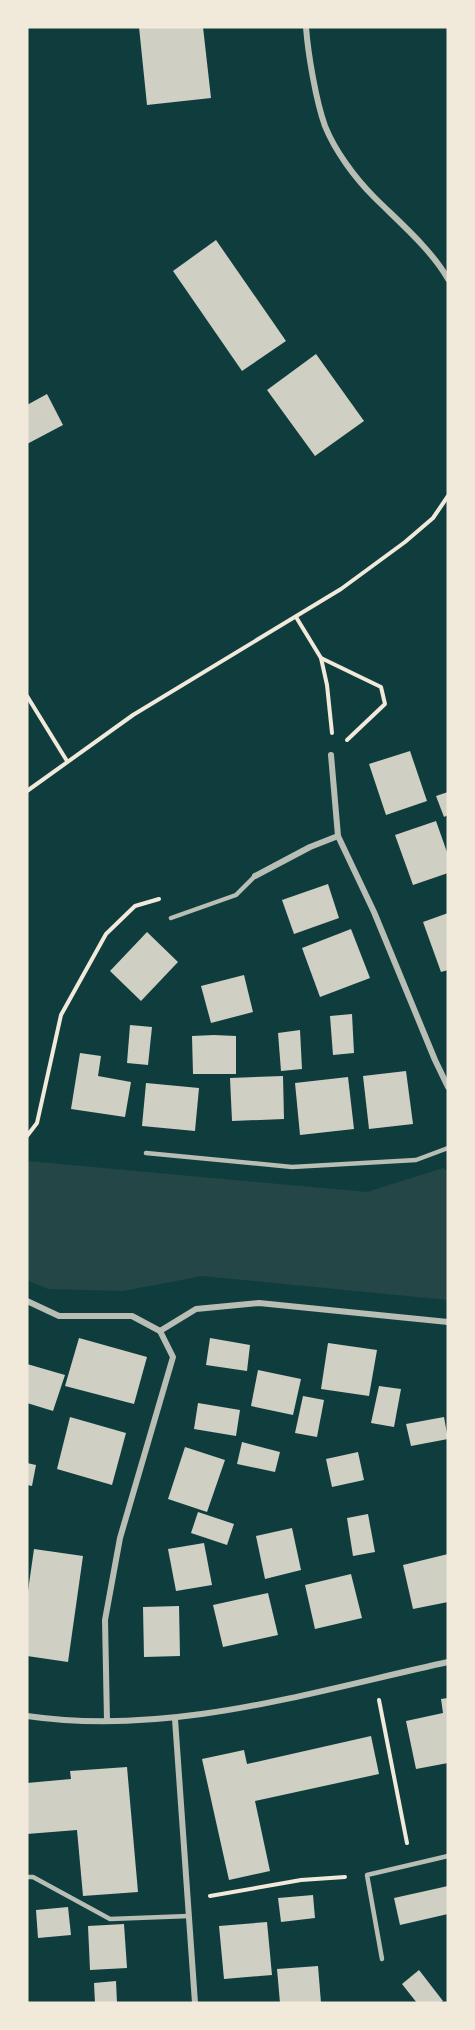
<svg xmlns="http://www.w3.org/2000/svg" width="475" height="2030" font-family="Helvetica,sans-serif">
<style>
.green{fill:#244646}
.building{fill:#cfcfc3}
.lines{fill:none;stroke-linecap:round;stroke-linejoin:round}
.path{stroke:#f1e9da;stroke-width:4}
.service{stroke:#b8beb3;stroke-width:4.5}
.minor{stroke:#b8beb3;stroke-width:6}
</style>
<rect width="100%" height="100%" fill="#0f3d3e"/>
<!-- green -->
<path class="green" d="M27 1161 367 1192 443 1168 448 1172V1300L202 1276 123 1291 48 1289 27 1280Z"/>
<!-- building -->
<g class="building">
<path d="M139 27H203L211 98 147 105Z"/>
<path d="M216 240 286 341 242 371 173 271Z"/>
<path d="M316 354 364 421 315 456 267 390Z"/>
<path d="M47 394 63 425 27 444V405Z"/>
<path d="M410 751 427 801 386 815 369 764Z"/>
<path d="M448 792V815L444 817 436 796Z"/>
<path d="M436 821 448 855V873L413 885 395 835Z"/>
<path d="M328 884 339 918 294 934 282 900Z"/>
<path d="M448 913V970L441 972 423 922Z"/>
<path d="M351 929 370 978 320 997 302 948Z"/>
<path d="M147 932 178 962 141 1001 110 971Z"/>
<path d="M244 975 253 1012 211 1023 201 986Z"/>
<path d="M352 1014 354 1053 333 1055 330 1016Z"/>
<path d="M130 1025 152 1027 148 1065 127 1063Z"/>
<path d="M300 1030 302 1069 281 1071 278 1033Z"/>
<path d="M214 1035 236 1036V1074H193L192 1036Z"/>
<path d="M80 1053 101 1056 98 1076 131 1082 125 1117 71 1109Z"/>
<path d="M406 1071 413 1124 369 1129 363 1076Z"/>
<path d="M283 1076 284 1119 232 1121 230 1078Z"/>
<path d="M348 1077 354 1129 300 1135 295 1083Z"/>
<path d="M146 1083 199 1088 195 1131 142 1126Z"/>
<path d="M79 1338 147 1357 134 1404 65 1386Z"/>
<path d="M210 1338 250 1345 247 1371 206 1365Z"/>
<path d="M328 1343 377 1350 369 1396 321 1389Z"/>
<path d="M27 1364 65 1375 53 1411 27 1403Z"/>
<path d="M258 1370 301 1379 293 1415 251 1406Z"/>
<path d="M379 1386 401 1389 394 1427 371 1423Z"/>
<path d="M303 1396 324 1400 317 1437 295 1433Z"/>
<path d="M198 1403 240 1410 236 1436 194 1429Z"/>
<path d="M70 1417 126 1433 112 1485 57 1469Z"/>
<path d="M444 1417 448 1439 411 1446 406 1424Z"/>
<path d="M242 1442 280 1452 275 1472 237 1464Z"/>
<path d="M185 1447 225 1460 207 1512 168 1499Z"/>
<path d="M358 1452 364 1480 332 1487 326 1459Z"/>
<path d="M27 1463 36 1465 32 1486 27 1485Z"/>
<path d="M198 1512 234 1524 227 1545 191 1533Z"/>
<path d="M368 1514 375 1552 353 1556 347 1518Z"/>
<path d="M292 1528 301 1570 265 1579 256 1536Z"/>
<path d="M204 1543 212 1585 176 1591 168 1549Z"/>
<path d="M34 1549 83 1556 68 1662 27 1656V1598Z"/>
<path d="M448 1554V1602L413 1609 403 1565Z"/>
<path d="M351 1574 362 1618 315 1629 305 1585Z"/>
<path d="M268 1593 278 1635 223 1647 213 1605Z"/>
<path d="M179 1606 180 1656 144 1657 143 1607Z"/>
<path d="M448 1698V1763L416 1769 406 1721 443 1713 441 1699Z"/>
<path d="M371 1736 379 1774 255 1801 270 1871 229 1880 202 1759 244 1750 247 1764Z"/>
<path d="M127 1767 138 1892 83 1896 77 1830 27 1834V1783L71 1779 70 1771Z"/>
<path d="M448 1886V1914L400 1925 394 1898Z"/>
<path d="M313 1895 315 1918 281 1922 278 1898Z"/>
<path d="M68 1907 71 1935 38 1938 36 1910Z"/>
<path d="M267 1922 272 1975 224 1979 219 1926Z"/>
<path d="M124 1924 127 1968 90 1970 88 1926Z"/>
<path d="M318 1966 321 2003H280L277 1969Z"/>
<path d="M419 1970 443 2001 439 2003H417L402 1984Z"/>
<path d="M116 1981 117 2003H95L94 1983Z"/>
</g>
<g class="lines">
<!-- path -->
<g class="path">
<path d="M296 617 321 658 381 687 385 704 347 740"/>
<path d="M321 658 327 685 332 733"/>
<path d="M27 696 67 761"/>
<path d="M27 791 133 715 341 589 405 542 433 518 448 496"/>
<path d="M27 1136 37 1123 61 1015 106 934 135 906 159 899"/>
<path d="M379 1700 407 1843"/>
<path d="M210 1896 301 1880 345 1877"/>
</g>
<!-- service -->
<g class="service">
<path d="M171 918 236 895 255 876"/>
<path d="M146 1153 292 1167 416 1160 448 1148"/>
<path d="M27 1877H33L110 1919 189 1916"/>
<path d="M382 1959 367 1875 448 1856"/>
</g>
<!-- minor -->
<g class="minor">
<path d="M306 27C308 54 316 101 325 126 335 151 355 178 374 197 399 222 431 249 448 279"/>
<path d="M331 755 338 836 374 912 435 1060 448 1087"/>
<path d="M255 876 310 847 338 836"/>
<path d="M27 1301 59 1316H132L160 1331 173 1357 120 1538 105 1620 107 1721"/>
<path d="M160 1331 196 1309 259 1303 448 1322"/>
<path d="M27 1716C170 1737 310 1692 448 1662"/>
<path d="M175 1719 195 2003"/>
</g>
</g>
<!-- border -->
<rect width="475" height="2030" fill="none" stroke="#f1e9da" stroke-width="57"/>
</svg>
